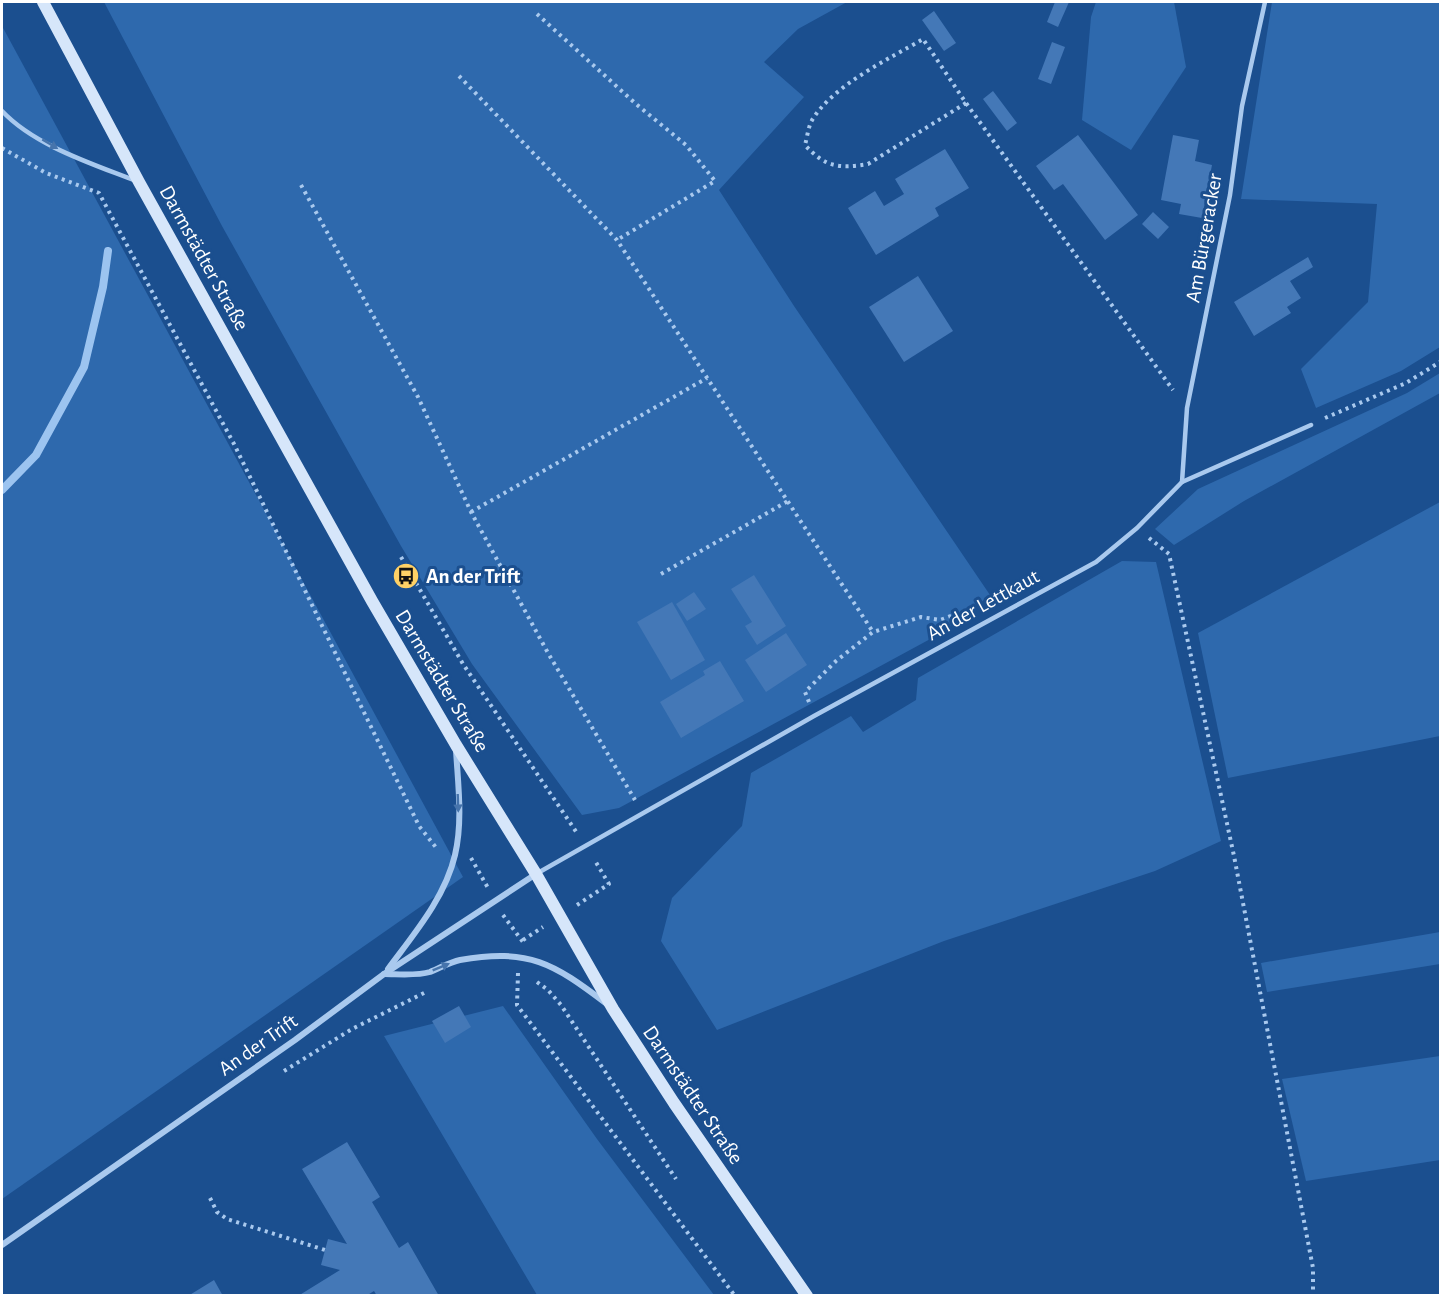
<svg xmlns="http://www.w3.org/2000/svg" width="1442" height="1297" font-family="'Alegreya Sans',sans-serif">
<style>
.green{fill:#2e69ad}
.lines{fill:none;stroke-linecap:round;stroke-linejoin:round}
.stream{stroke:#9cc4f0;stroke-width:8}
.building{fill:#4478b7}
.path{stroke:#a9c9ee;stroke-width:4;stroke-dasharray:3 4.5;stroke-linecap:butt}
.lane{stroke:#a9c9ee;stroke-width:4.5}
.street{stroke:#a9c9ee;stroke-width:6}
.secondary{stroke:#d6e6fa;stroke-width:12}
.oneway{fill:#4674ac}
.labels{text-anchor:middle;dominant-baseline:central;stroke-width:6;stroke-linejoin:round;paint-order:stroke}
.street-label{font-size:21px;fill:#fff;stroke:#1b4f8f}
.poi-label{font-size:21px;font-weight:bold;fill:#fff;stroke:#1b4f8f;text-anchor:start}
</style>
<rect width="100%" height="100%" fill="#1b4f8f"/>
<!-- green -->
<g class="green">
<path d="M104 2H847L798 29 764 62 804 97 719 190 794 306 990 595 945 631 619 808 582 815 472 664 401 546 222 226Z"/>
<path d="M1096 2H1174L1186 67 1131 150 1082 120 1091 17Z"/>
<path d="M1272 2H1440V347L1401 371 1316 408 1301 369 1368 302 1377 204 1241 199Z"/>
<path d="M2 26 463 877 2 1199Z"/>
<path d="M1440 373V393L1244 501 1174 545 1155 529 1198 489 1407 393Z"/>
<path d="M1440 502V736L1228 778 1198 633Z"/>
<path d="M1122 561 1156 562 1221 841 1155 871 944 941 717 1030 661 941 672 898 742 826 751 773 851 716 863 732 916 700 918 678Z"/>
<path d="M1440 932V964L1267 992 1261 963Z"/>
<path d="M503 1006 597 1139 714 1295H537L384 1036Z"/>
<path d="M1440 1056V1160L1306 1181 1282 1079Z"/>
</g>
<g class="lines">
<!-- stream -->
<path class="stream" d="M2 490 36 455 84 367 103 287 108 251"/>
</g>
<!-- building -->
<g class="building">
<path d="M1055 2H1069L1058 27 1047 22Z"/>
<path d="M934 11 956 43 944 51 922 20Z"/>
<path d="M1052 42 1065 47 1051 84 1038 79Z"/>
<path d="M993 91 1017 123 1007 131 983 99Z"/>
<path d="M1078 135 1138 215 1105 240 1063 184 1054 190 1036 166Z"/>
<path d="M1173 135 1199 140 1195 161 1212 165 1202 218 1179 214 1181 204 1161 200Z"/>
<path d="M945 149 969 188 935 208 939 216 876 255 848 208 875 191 884 206 904 194 895 179Z"/>
<path d="M1153 212 1169 227 1158 239 1142 224Z"/>
<path d="M1308 257 1313 267 1290 281 1301 298 1287 307 1291 313 1254 336 1234 302Z"/>
<path d="M918 276 953 331 904 362 869 307Z"/>
<path d="M754 575 786 626 757 645 745 626 752 622 731 589Z"/>
<path d="M694 592 706 609 687 621 676 604Z"/>
<path d="M672 602 705 660 671 680 637 622Z"/>
<path d="M786 633 807 665 766 692 745 660Z"/>
<path d="M720 661 744 701 681 738 660 702 705 675 703 671Z"/>
<path d="M459 1006 471 1027 445 1043 432 1021Z"/>
<path d="M347 1142 380 1197 372 1202 399 1248 408 1242 439 1296H377L374 1291 366 1296H298L340 1270 321 1265 328 1239 347 1244 302 1169Z"/>
<path d="M214 1280 223 1296H188Z"/>
</g>
<g class="lines">
<!-- path -->
<g class="path">
<path d="M537 14 636 104 686 145 715 181 617 240"/>
<path d="M459 76 617 240 873 632"/>
<path d="M966 103 868 164C839 169 825 167 805 145 807 138 808 129 811 122 831 86 889 59 923 39L966 103 1173 390"/>
<path d="M2 148 46 173 99 193 234 444 419 826 438 850"/>
<path d="M301 185 418 397 471 512 548 653 635 800"/>
<path d="M1325 418 1406 383 1440 362"/>
<path d="M471 512 707 378"/>
<path d="M1149 538 1169 554 1234 856 1313 1268V1296"/>
<path d="M401 557 463 664 577 833"/>
<path d="M661 574 788 501"/>
<path d="M809 702 805 692 836 661 873 632 921 617 940 620 976 607"/>
<path d="M471 858 488 888"/>
<path d="M577 905 609 884 594 859"/>
<path d="M503 915 523 942"/>
<path d="M523 940 543 927"/>
<path d="M518 973 517 1005 735 1296"/>
<path d="M537 982 548 990 561 1005 676 1179"/>
<path d="M284 1071 352 1029 426 992"/>
<path d="M210 1198 217 1212 227 1219 325 1250"/>
</g>
<!-- lane -->
<g class="lane">
<path d="M2 111C35 146 93 164 136 181"/>
<path d="M1182 482 1187 408 1230 195 1242 106 1265 2"/>
<path d="M536 874 814 716 1096 562 1137 528 1182 482 1311 425"/>
</g>
<!-- street -->
<g class="street">
<path d="M388 969C413 935 445 898 455 855 463 821 458 784 456 750"/>
<path d="M384 974C398 974 417 976 430 972 440 968 450 962 460 960 529 948 553 963 607 1004"/>
<path d="M2 1245 295 1040 384 974 536 874"/>
</g>
<!-- secondary -->
<path class="secondary" d="M43 2 139 182 372 601 456 745 536 874 613 1009 674 1103 807 1296"/>
</g>
<!-- one-way arrows -->
<defs><path id="oneway-solid" d="M-6-.8H1V-3.2L6.5 0L1 3.2V.8H-6Z" transform="scale(1.5)"/></defs>
<g class="oneway">
<use href="#oneway-solid" transform="translate(50 144) rotate(31)"/>
<use href="#oneway-solid" transform="translate(458 803) rotate(88)"/>
<use href="#oneway-solid" transform="translate(441 967) rotate(-22)"/>
</g>
<!-- icons -->
<defs>
<symbol id="bus-disc" viewBox="-11 -11 22 22"><circle r="9.5" fill="#ffd166" stroke="#1b4f8f"/><path d="M-5-6H5V4H4V6H2V4H-2V6H-4V4H-5ZM-3.5-4V0h7V-4ZM-3.5 1.2v1.5H-2V1.2ZM2 1.2v1.5H3.5V1.2Z" fill="#111"/></symbol>
</defs>
<g fill-rule="evenodd">
<use href="#bus-disc" x="391" y="561" width="30" height="30"/>
</g>
<g class="labels">
<!-- street labels -->
<g class="street-label">
<text transform="translate(1204 238) rotate(-80)">Am Bürgeracker</text>
<text transform="translate(204 258) rotate(61)">Darmstädter Straße</text>
<text transform="translate(983 605) rotate(-29)">An der Lettkaut</text>
<text transform="translate(442 681) rotate(59)">Darmstädter Straße</text>
<text transform="translate(258 1045) rotate(-35)">An der Trift</text>
<text transform="translate(693 1095) rotate(56)">Darmstädter Straße</text>
</g>
<!-- poi labels -->
<g class="poi-label">
<text x="426" y="576">An der Trift</text>
</g>
</g>
<!-- border -->
<rect width="1442" height="1297" fill="none" stroke="#ffffff" stroke-width="6"/>
</svg>
